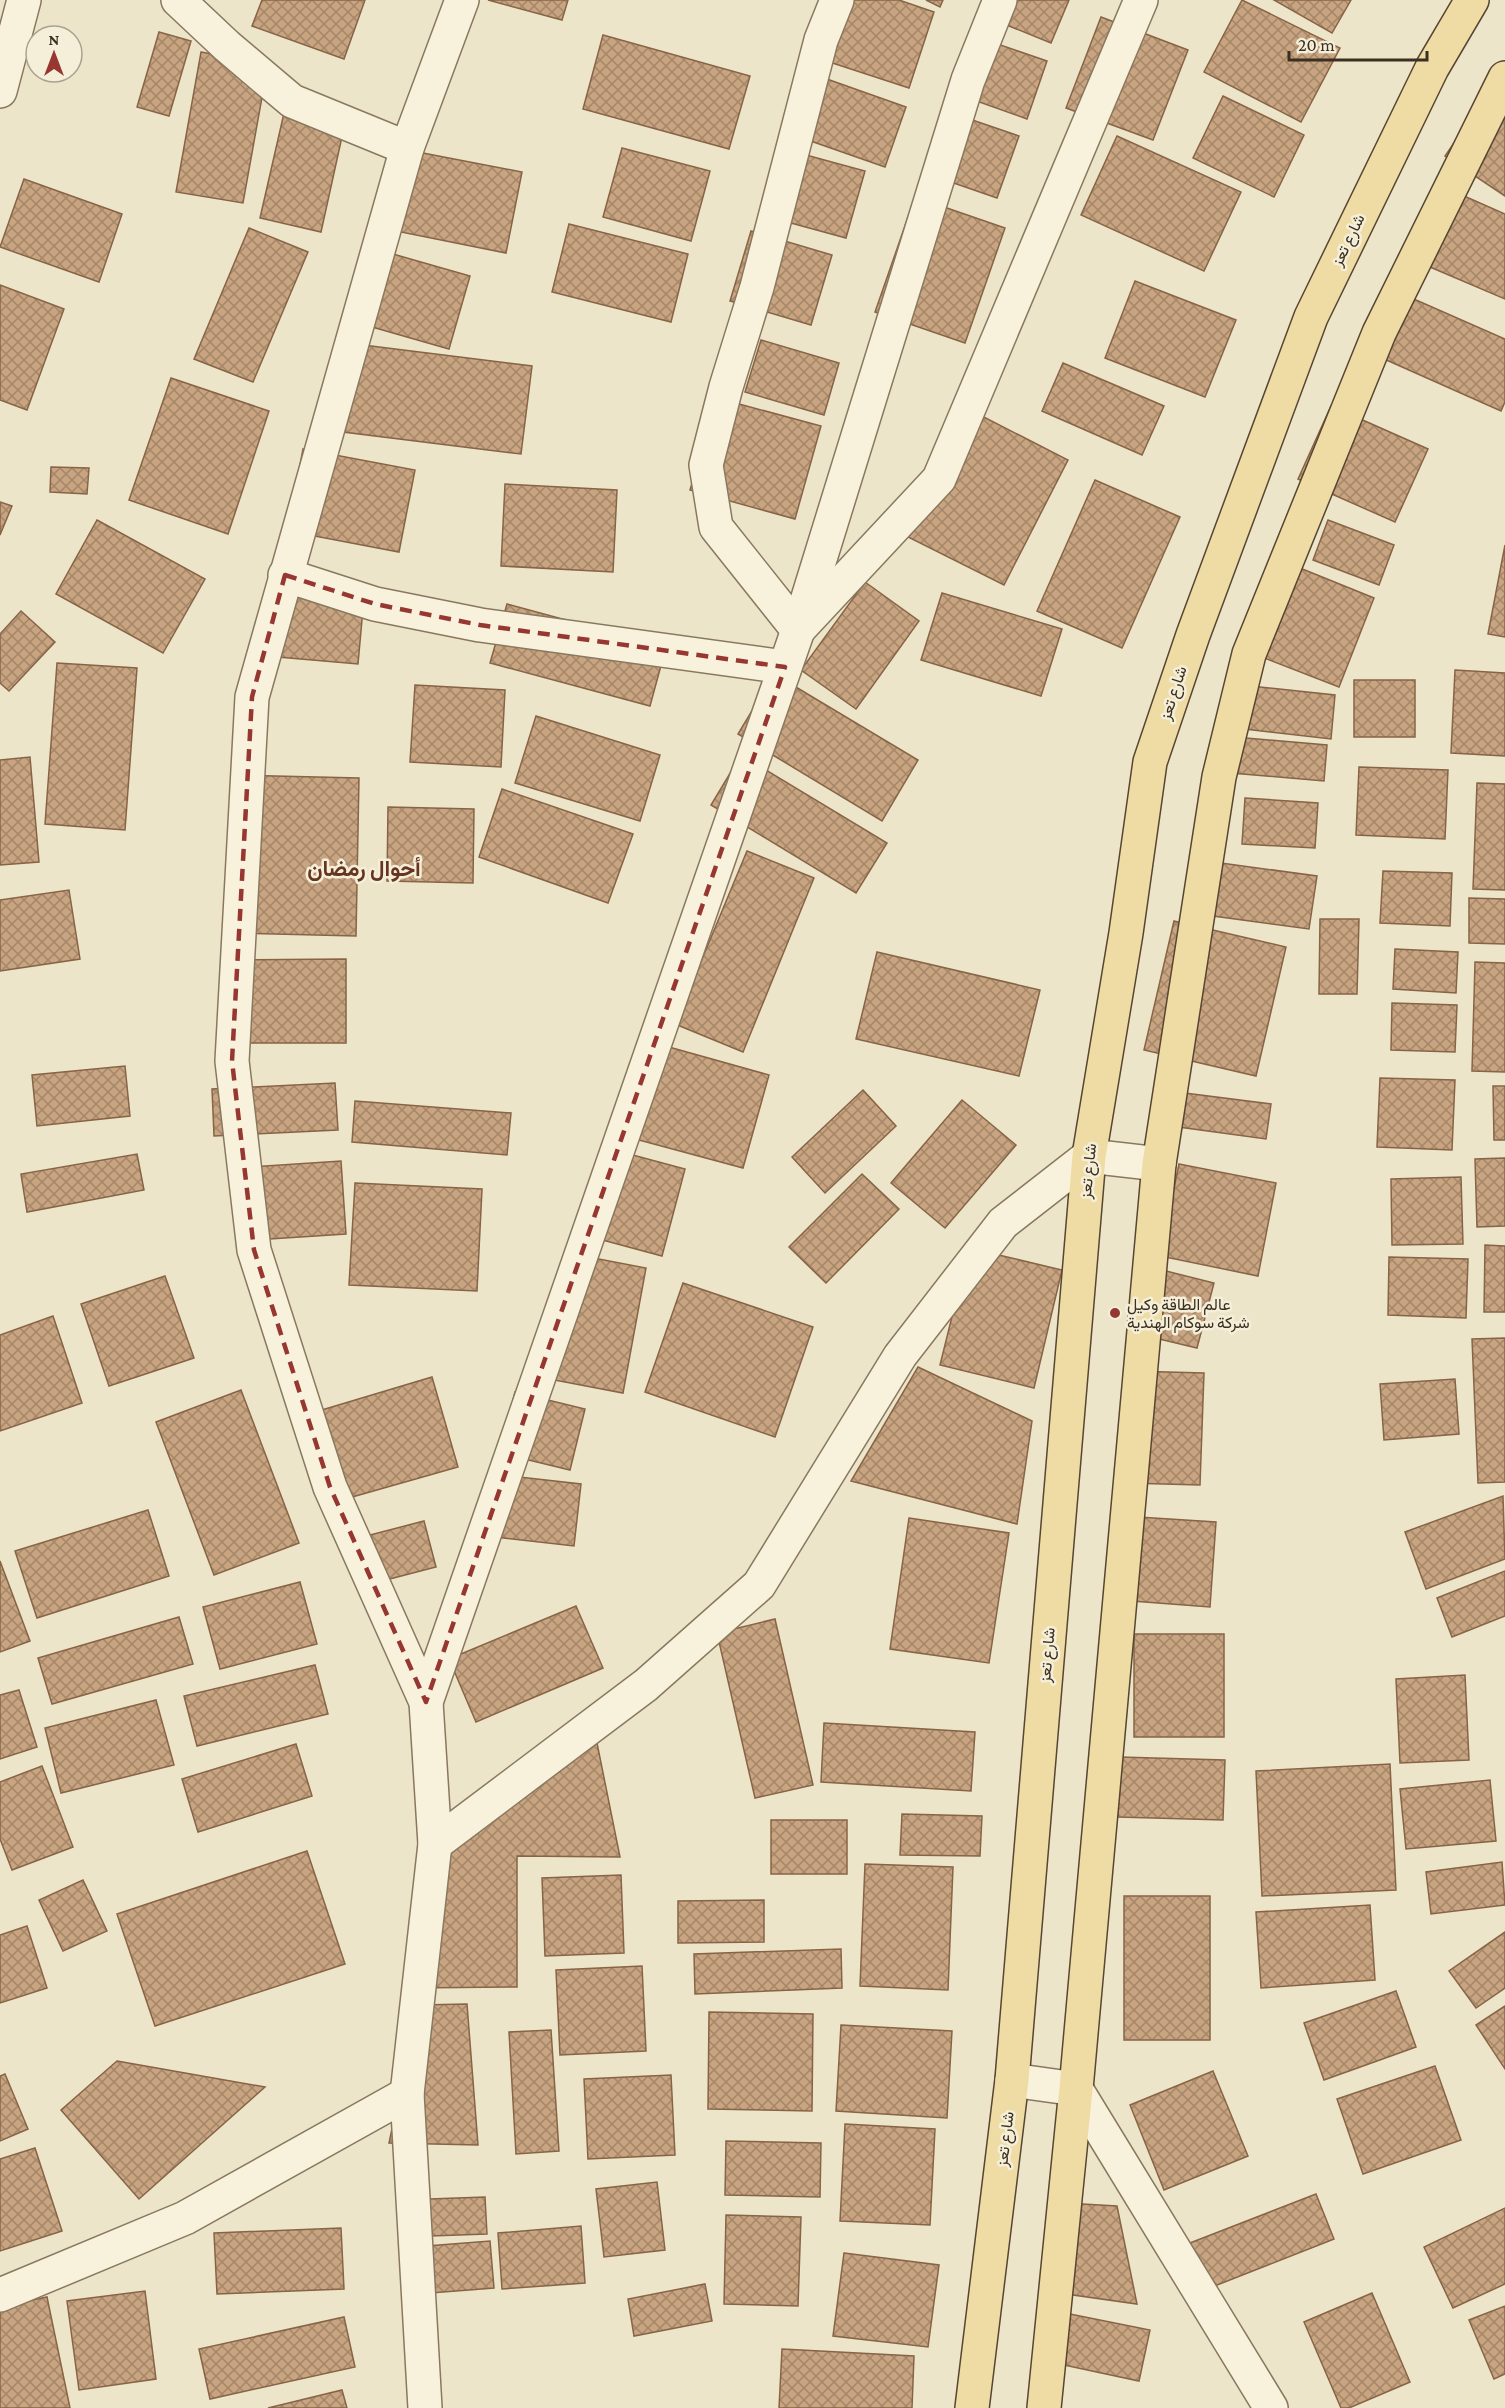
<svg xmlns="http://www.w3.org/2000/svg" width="1505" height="2408" font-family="'Crimson Pro',Vazirmatn,serif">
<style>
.building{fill:url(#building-cross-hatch);stroke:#876445;stroke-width:1.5}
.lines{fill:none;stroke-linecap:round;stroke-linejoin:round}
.minor-casing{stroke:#89785f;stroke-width:36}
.major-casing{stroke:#574632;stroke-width:36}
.minor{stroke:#f8f2dd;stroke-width:33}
.major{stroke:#eedca4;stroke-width:33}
.marked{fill:none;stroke:#963731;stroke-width:4.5;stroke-dasharray:12 8;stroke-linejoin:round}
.poi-dot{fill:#963731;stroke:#f5efd9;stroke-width:2}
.labels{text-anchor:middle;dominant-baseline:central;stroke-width:5;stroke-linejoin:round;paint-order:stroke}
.street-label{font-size:16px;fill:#3a2f21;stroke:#f5efd9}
.poi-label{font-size:16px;fill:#3a2f21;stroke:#f5efd9;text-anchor:start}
.district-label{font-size:22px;font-weight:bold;fill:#653522;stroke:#f5efd9}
</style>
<defs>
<pattern id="building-cross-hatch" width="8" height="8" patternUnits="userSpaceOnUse" patternTransform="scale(1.5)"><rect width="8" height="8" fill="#c9a481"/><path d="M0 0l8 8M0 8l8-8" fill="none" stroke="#a48669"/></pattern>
</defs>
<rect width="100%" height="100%" fill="#ede5c9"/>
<!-- building -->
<g class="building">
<path d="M262 0H365L344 59 252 26Z"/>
<path d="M488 0H568L562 20Z"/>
<path d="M833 0H899L934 12 909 88 814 57Z"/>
<path d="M926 0H943L940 7Z"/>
<path d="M983 0H1069L1051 43 977 13Z"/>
<path d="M1242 0 1340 48 1301 122 1204 72Z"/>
<path d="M1274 0H1351L1332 33Z"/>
<path d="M1101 17 1188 50 1153 140 1066 108Z"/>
<path d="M159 32 191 41 169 116 137 107Z"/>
<path d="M603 35 750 76 729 149 583 109Z"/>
<path d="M977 37 1047 61 1027 119 957 94Z"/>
<path d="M201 52 268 64 243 203 176 192Z"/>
<path d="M1505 68V196L1445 156Z"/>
<path d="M824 78 906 107 885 167 802 138Z"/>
<path d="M1223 96 1304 135 1274 197 1193 158Z"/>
<path d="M287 100 347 114 321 232 260 218Z"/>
<path d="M943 110 1019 136 997 198 922 172Z"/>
<path d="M1117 136 1241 192 1204 271 1081 215Z"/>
<path d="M397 148 522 172 506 253 381 228Z"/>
<path d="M622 148 710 171 691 241 603 217Z"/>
<path d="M784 149 865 171 846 238 765 216Z"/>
<path d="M24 179 122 214 99 282 0 247Z"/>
<path d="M1455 192 1505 214V299L1423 264Z"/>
<path d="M915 197 1005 228 965 343 875 312Z"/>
<path d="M569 224 688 254 671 322 552 292Z"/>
<path d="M249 228 308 252 253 382 194 359Z"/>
<path d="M751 231 832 255 811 325 730 301Z"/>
<path d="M365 246 470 276 449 349 344 319Z"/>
<path d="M1135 281 1236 320 1205 397 1105 358Z"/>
<path d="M0 285 64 309 27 410 0 400Z"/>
<path d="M1391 289 1505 339V402L1501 411 1364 350Z"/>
<path d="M761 340 839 363 824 415 745 392Z"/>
<path d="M339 342 532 366 521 454 327 430Z"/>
<path d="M1063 363 1164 406 1142 455 1042 411Z"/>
<path d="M171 378 269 411 228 534 129 500Z"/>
<path d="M717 398 821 426 795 519 690 490Z"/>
<path d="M1331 406 1428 449 1395 522 1298 479Z"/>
<path d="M972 411 1068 460 1004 585 908 537Z"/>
<path d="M303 449 415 470 399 552 288 531Z"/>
<path d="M51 467 89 468 87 494 50 492Z"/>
<path d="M1095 480 1180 517 1122 648 1037 611Z"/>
<path d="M505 484 617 490 613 572 501 566Z"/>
<path d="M0 502 12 506 0 535Z"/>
<path d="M97 520 205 579 163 653 56 594Z"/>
<path d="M1328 520 1394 545 1379 585 1313 560Z"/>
<path d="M1505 545V637L1488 634Z"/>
<path d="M1290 564 1374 598 1339 687 1254 654Z"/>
<path d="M865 582 919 621 856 709 801 670Z"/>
<path d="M284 591 364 598 358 664 278 657Z"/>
<path d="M942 593 1062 629 1041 696 921 660Z"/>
<path d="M507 604 666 647 650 706 490 663Z"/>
<path d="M21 611 55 642 9 691 0 683V634Z"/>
<path d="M57 663 137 668 125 830 45 824Z"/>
<path d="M1455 670 1505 673V756L1451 753Z"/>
<path d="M774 674 918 760 882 821 738 734Z"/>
<rect x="1354" y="680" width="61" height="57"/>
<path d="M415 685 505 690 501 767 410 762Z"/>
<path d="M1250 686 1335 695 1331 739 1245 729Z"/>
<path d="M536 716 660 755 640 821 515 783Z"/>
<path d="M1234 737 1327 745 1324 781 1231 773Z"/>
<path d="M741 755 887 843 856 893 711 805Z"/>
<path d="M30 757 39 862 0 865V760Z"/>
<path d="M1359 767 1448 770 1445 839 1356 835Z"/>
<path d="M238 775 359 778 356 936 234 933Z"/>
<path d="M1477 783 1505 784V890L1473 889Z"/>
<path d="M502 789 633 834 608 903 479 857Z"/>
<path d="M1245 798 1318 803 1315 848 1242 844Z"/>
<path d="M388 807 474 809 473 883 387 881Z"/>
<path d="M747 851 814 878 743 1052 675 1024Z"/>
<path d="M1199 860 1317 876 1309 929 1191 913Z"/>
<path d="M1383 871 1452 873 1450 926 1380 923Z"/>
<path d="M69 890 80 959 0 971V900Z"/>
<path d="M1469 898 1505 899V944L1469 943Z"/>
<path d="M1320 919H1359L1357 994H1319Z"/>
<path d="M1174 921 1286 947 1256 1076 1144 1050Z"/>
<path d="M1395 949 1458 952 1456 993 1393 989Z"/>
<path d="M877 952 1040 990 1019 1076 856 1039Z"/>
<path d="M346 959V1043H234L233 960Z"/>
<path d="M1475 962 1505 963V1072L1472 1071Z"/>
<path d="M1392 1003 1457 1005 1455 1052 1391 1050Z"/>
<path d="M651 1042 769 1075 743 1168 624 1136Z"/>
<path d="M125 1066 130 1116 37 1126 32 1075Z"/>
<path d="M1380 1078 1455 1080 1452 1150 1377 1147Z"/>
<path d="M335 1083 338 1130 214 1136 212 1089Z"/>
<path d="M1493 1086H1505V1140H1494Z"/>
<path d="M863 1090 896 1126 825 1193 792 1157Z"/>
<path d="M1169 1091 1271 1104 1266 1139 1164 1125Z"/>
<path d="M962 1100 1016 1145 945 1228 891 1183Z"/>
<path d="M355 1101 511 1113 507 1155 352 1142Z"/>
<path d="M603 1147 685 1169 662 1256 580 1234Z"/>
<path d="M137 1154 144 1190 27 1212 21 1174Z"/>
<path d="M1505 1158V1226L1477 1227 1475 1159Z"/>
<path d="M341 1161 346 1234 254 1240 250 1167Z"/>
<path d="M1179 1164 1276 1183 1258 1276 1160 1256Z"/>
<path d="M862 1174 899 1209 826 1283 789 1247Z"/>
<path d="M1461 1177 1463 1244 1392 1245 1391 1179Z"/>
<path d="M355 1183 482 1189 477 1291 349 1285Z"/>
<path d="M1485 1245 1505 1246V1312H1484Z"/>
<path d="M969 1248 1062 1270 1034 1388 940 1365Z"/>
<path d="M578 1255 646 1268 623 1393 554 1380Z"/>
<path d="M1389 1257 1468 1259 1466 1318 1388 1315Z"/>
<path d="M1146 1266 1214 1283 1197 1348 1130 1332Z"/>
<path d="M165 1276 194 1358 109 1386 81 1304Z"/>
<path d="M683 1283 813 1327 775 1437 645 1392Z"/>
<path d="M53 1316 82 1403 0 1431V1335Z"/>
<path d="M1505 1338V1482L1478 1483 1472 1339Z"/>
<path d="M918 1367 1032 1421 1017 1524 851 1481Z"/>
<path d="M1131 1371 1204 1373 1200 1485 1127 1483Z"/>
<path d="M432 1377 458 1467 331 1503 305 1415Z"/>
<path d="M1455 1379 1459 1434 1384 1440 1380 1384Z"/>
<path d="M241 1390 299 1543 214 1575 156 1422Z"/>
<path d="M515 1392 585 1409 570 1470 500 1453Z"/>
<path d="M502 1475 581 1484 574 1546 495 1537Z"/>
<path d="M1503 1496 1505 1559 1426 1589 1405 1532Z"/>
<path d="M148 1510 169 1576 37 1618 15 1551Z"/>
<path d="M1138 1517 1216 1522 1210 1607 1132 1601Z"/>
<path d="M909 1518 1009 1533 989 1663 890 1649Z"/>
<path d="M424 1521 436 1567 378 1582 366 1536Z"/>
<path d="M0 1561 30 1641 0 1652Z"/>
<path d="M1505 1571V1616L1452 1637 1437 1598Z"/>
<path d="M300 1582 317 1644 220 1669 203 1607Z"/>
<path d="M576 1606 603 1668 476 1722 449 1659Z"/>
<path d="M179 1617 193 1664 52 1704 38 1658Z"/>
<path d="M775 1619 813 1785 755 1798 717 1633Z"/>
<rect x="1134" y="1634" width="90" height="103"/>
<path d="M315 1665 328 1714 197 1746 184 1696Z"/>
<path d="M1465 1675 1469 1760 1400 1763 1396 1679Z"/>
<path d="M19 1690 37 1747 0 1759V1695Z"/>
<path d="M156 1700 174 1765 61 1793 45 1728Z"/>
<path d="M824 1723 975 1732 971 1791 821 1782Z"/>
<path d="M597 1743 620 1857 517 1856V1987L411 1988 422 1845 478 1797Z"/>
<path d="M296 1744 312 1796 198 1832 182 1779Z"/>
<path d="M1119 1757 1225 1760 1223 1820 1118 1817Z"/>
<path d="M1390 1764 1396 1890 1262 1896 1256 1771Z"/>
<path d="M42 1766 73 1847 12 1870 0 1839V1782Z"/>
<path d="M1490 1780 1496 1841 1406 1849 1400 1789Z"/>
<path d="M902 1814 982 1816 980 1856 900 1855Z"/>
<rect x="771" y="1820" width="76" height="54"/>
<path d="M307 1851 345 1964 155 2026 117 1914Z"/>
<path d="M1502 1862 1505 1905 1431 1914 1426 1872Z"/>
<path d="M865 1864 953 1867 948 1990 860 1986Z"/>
<path d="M621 1875 624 1953 545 1956 542 1878Z"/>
<path d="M83 1880 107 1931 63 1951 39 1900Z"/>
<rect x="1124" y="1896" width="86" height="144"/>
<path d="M764 1900V1942L678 1943V1901Z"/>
<path d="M1370 1905 1375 1980 1261 1988 1256 1912Z"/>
<path d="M27 1926 47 1988 0 2003V1935Z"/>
<path d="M1505 1932V1988L1476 2008 1449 1971Z"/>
<path d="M841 1949 842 1988 695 1994 694 1954Z"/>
<path d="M642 1966 646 2051 560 2055 556 1970Z"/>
<path d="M1396 1991 1416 2047 1324 2080 1304 2023Z"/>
<path d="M467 2004 478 2145 389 2143 418 2005Z"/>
<path d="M1505 2006V2069L1476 2025Z"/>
<path d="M709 2012 813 2014 812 2111 708 2109Z"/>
<path d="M841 2025 952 2031 947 2118 836 2111Z"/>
<path d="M551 2030 559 2151 516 2154 509 2032Z"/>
<path d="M117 2061 265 2087 139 2199 61 2110Z"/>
<path d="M1435 2066 1461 2140 1363 2174 1337 2099Z"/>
<path d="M1213 2071 1248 2156 1164 2190 1130 2105Z"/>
<path d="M5 2074 28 2129 0 2141V2076Z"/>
<path d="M671 2075 675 2155 588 2159 584 2079Z"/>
<path d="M845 2124 935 2129 930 2225 840 2221Z"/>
<path d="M726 2141 821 2143 820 2197 725 2195Z"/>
<path d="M35 2148 62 2231 0 2251V2159Z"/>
<path d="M657 2182 665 2250 604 2257 596 2189Z"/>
<path d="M1316 2194 1334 2239 1207 2289 1190 2243Z"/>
<path d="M485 2197 487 2234 402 2237 401 2200Z"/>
<path d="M1065 2203 1117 2206 1137 2304 1052 2292Z"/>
<path d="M1505 2208V2284L1453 2308 1424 2247Z"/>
<path d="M726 2215 801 2217 798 2306 724 2304Z"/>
<path d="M581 2226 585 2283 502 2289 498 2233Z"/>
<path d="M341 2228 344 2289 217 2294 214 2233Z"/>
<path d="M490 2241 494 2288 418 2294 414 2247Z"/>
<path d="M844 2253 939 2265 928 2347 833 2336Z"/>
<path d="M705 2284 712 2321 634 2336 628 2299Z"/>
<path d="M145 2291 156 2379 79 2390 67 2301Z"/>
<path d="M1372 2293 1410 2382 1349 2408H1341L1304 2322Z"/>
<path d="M47 2297 70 2408H0V2307Z"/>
<path d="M1505 2306V2374L1494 2379 1469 2320Z"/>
<path d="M1055 2311 1150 2330 1139 2381 1045 2361Z"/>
<path d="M344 2317 355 2367 210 2399 199 2349Z"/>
<path d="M782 2349 914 2356 912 2408H779Z"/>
<path d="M342 2390 347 2408H268Z"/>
</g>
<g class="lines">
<defs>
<g id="minor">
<path d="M178 0 227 46 292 101 407 148"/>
<path d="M837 0 821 40 757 287 726 387 706 465 716 527 798 630 939 479 1141 0"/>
<path d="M0 91 24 0"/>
<path d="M285 575 375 604 480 625 785 667"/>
<path d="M426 1702 798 630 968 80 1000 0"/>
<path d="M435 1844 646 1685 759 1585 900 1356 1003 1223 1089 1156 1159 1164"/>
<path d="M1012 2080 1076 2089 1271 2408"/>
<path d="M0 2295 185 2218 407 2094"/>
<path d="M425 2408 407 2094 435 1844 426 1702 330 1487 254 1250 232 1061 252 697 407 148 462 0"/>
</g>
<g id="major">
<path d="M972 2408 1012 2080 1089 1156 1126 933 1150 762 1193 635 1311 317 1432 68 1472 0"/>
<path d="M1044 2408 1076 2089 1159 1164 1219 777 1249 654 1379 333 1505 78"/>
</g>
</defs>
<!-- minor casing -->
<use href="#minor" class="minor-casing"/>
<!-- major casing -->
<use href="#major" class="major-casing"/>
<!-- minor -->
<use href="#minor" class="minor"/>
<!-- major -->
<use href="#major" class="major"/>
</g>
<!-- marked area -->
<path class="marked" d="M285 575 375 604 480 625 785 667 426 1702 330 1487 254 1250 232 1061 252 697Z"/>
<!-- markers -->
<circle class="poi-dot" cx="1115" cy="1313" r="6"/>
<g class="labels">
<!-- street labels -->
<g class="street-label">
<text transform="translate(1348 240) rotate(-64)">شارع تعز</text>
<text transform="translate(1173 693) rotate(-72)">شارع تعز</text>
<text transform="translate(1088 1171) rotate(-84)">شارع تعز</text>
<text transform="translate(1047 1655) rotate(-85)">شارع تعز</text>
<text transform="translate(1005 2139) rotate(-83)">شارع تعز</text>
</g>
<!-- poi labels -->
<g class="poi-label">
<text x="1127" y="1304">عالم الطاقة وكيل<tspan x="1127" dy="18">شركة سوكام الهندية</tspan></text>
</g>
<!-- district labels -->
<g class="district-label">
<text x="364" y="868">أحوال رمضان</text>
</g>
</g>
<!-- north arrow -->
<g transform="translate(54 54)"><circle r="28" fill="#f5efd9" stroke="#aaa28f" stroke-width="1.5"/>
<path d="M0-4.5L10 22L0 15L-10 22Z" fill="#963731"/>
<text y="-9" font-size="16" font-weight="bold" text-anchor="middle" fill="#3a2f21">N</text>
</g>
<!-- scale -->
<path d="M1289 51v9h138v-9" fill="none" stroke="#3a2f21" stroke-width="3"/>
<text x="1298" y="51" font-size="18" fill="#3a2f21" stroke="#f5efd9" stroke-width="4.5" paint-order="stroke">20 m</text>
</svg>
